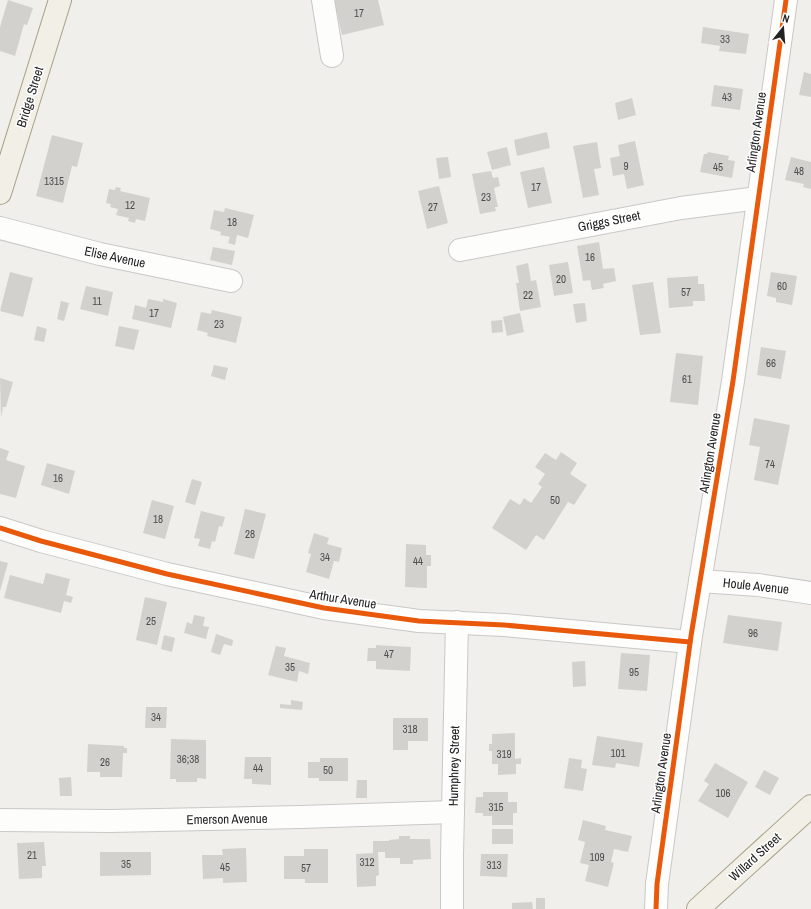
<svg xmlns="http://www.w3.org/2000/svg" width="811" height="909" font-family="'Archivo Narrow',sans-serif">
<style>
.building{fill:#d3d1ce}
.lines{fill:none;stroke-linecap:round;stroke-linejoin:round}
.minor-casing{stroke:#c9c8c7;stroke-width:24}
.major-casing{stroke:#a7a187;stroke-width:24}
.minor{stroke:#fdfdfc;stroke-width:22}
.major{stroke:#f2efe7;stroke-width:22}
.cycleway-casing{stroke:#fff;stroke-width:8}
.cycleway{stroke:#e8590c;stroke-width:5}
.labels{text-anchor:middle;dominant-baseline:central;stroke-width:3;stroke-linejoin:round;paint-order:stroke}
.number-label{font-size:11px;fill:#4e4e4d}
.street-label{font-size:13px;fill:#222;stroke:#fff}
</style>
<rect width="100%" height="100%" fill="#f0efeb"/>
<!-- building -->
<g class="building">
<path d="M8 0 33 8 27 25 24 24 15 56 0 51V27Z"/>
<path d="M334 0H378L384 25 342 35Z"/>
<path d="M703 27 749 34 746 54 719 51 720 46 701 43Z"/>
<path d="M804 72 811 74V97L799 95Z"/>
<path d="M714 85 743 89 740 110 711 106Z"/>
<path d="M632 98 636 115 618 120 615 103Z"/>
<path d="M547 132 550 148 517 156 514 140Z"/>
<path d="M52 135 83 143 77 167 72 166 63 203 36 196Z"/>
<path d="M635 141 644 185 627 189 624 174 613 176 610 158 620 156 618 145Z"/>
<path d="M597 142 601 168 594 169 599 195 583 198 573 146Z"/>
<path d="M507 147 511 165 492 170 487 152Z"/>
<path d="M708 152 729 156 728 160 735 161 732 178 700 172 704 154H707Z"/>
<path d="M448 157 451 177 439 179 436 158Z"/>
<path d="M791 157 811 162V189L803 187 804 184 785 180Z"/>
<path d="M544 167 552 203 528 208 520 172Z"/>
<path d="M491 171 493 178 498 177 500 186 494 188 498 207H495L496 211 480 214 472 174Z"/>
<path d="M439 186 448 223 427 229 418 191Z"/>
<path d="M116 187 121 188 120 191 150 198 145 221 136 219 135 223 128 221 129 218 116 215 118 209 110 207 111 204 106 203 109 189 115 190Z"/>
<path d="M225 208 254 215 248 238 237 235 235 245 228 243 230 237 220 235 221 232 210 229 214 210 224 212Z"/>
<path d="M599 242 603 269 614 268 616 281 603 284 604 288 592 290 590 280 583 281 577 246Z"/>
<path d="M213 247 235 251 232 265 210 260Z"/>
<path d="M568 262 573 293 554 296 549 265Z"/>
<path d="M528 263 531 281 536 280 541 307 520 311 516 283H519L516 266Z"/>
<path d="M10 272 33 278 23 317 0 311Z"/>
<path d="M771 272 797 276 792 305 776 302V298L767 296Z"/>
<path d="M698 276V284H704L705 301H693V306L669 308 667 278Z"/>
<path d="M653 282 661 333 640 335 632 285Z"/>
<path d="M86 286 113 292 108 316 80 309Z"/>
<path d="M148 299 163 302V299L177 303 171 328 132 319 135 305 146 308Z"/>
<path d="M61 301 69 303 64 321 57 319Z"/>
<path d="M585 303 587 321 576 323 573 304Z"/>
<path d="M212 310 242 317 236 343 207 336 208 333 197 330 201 312 211 314Z"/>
<path d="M520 313 524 332 507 336 503 317Z"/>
<path d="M502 320 503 332 492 333 491 321Z"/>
<path d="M37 326 47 329 44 342 34 340Z"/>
<path d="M119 326 139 330 134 350 115 346Z"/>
<path d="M761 347 786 351 781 379 757 375Z"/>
<path d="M676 353 703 356 698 405 670 402Z"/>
<path d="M214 365 228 368 225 380 211 376Z"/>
<path d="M0 378 13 382 6 407H3L1 418Z"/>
<path d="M754 418 790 425 778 485 754 480 760 447 749 445Z"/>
<path d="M0 448 9 451 6 460 25 466 16 498 0 494Z"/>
<path d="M561 452 577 463 570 474 587 485 574 505 568 502 544 540 536 535 526 550 492 528 510 499 520 505 524 498 531 503 542 487 538 484 545 474 535 467 545 453 556 460Z"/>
<path d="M47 463 75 471 69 494 41 485Z"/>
<path d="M192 479 202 482 195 505 185 502Z"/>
<path d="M152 500 174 506 165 539 143 533Z"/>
<path d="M245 509 266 514 254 559 234 554Z"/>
<path d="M201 511 225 517 222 527 219 526 215 542 212 541 210 549 198 546 200 539 194 538Z"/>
<path d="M314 533 329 538 327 544 342 548 339 562 334 561 329 579 306 572 311 554 308 553Z"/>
<path d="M406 544 426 545V555H431V566H427V588L405 587Z"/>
<path d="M0 561 8 563 0 591Z"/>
<path d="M46 573 70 579 66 595 73 597 71 603 64 601 61 613 4 598 10 575 43 584Z"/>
<path d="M145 597 167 602 157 645 136 640Z"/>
<path d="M194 615 205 617 203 626 209 627 206 639 184 633 187 622 192 624Z"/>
<path d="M728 615 782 622 778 651 723 643Z"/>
<path d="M216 634 233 640 232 646 224 644 220 655 211 652Z"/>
<path d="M164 635 175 638 172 652 161 649Z"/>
<path d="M376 645 411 647 410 671 376 669V661H367L368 648H376Z"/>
<path d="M276 646 286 648 284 656 310 663 308 674 299 671 297 682 268 675Z"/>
<path d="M621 653 650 655 647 691 618 689Z"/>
<path d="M585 661 586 686 573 687 572 662Z"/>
<path d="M291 700 303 702 302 710 280 708V704L291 705Z"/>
<path d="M146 707H167L166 728H145Z"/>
<path d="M393 718H428V741H408V750H393Z"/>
<path d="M515 733V759L521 758V764H516V774L498 775V764H492V751H489V744H492V734Z"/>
<path d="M597 736 643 743 639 767 616 763 615 768 592 765Z"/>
<path d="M171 739 206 740V779L197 778V782H176V779H170Z"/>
<path d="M88 744 124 746V748H127V753H123L122 777H100V772H87Z"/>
<path d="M245 757H271V785L252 784V779H244Z"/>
<path d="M320 758H348V781H319V778H308V762H320Z"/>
<path d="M569 758 582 760 581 768 587 769 583 791 564 788Z"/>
<path d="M715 763 748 782 728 818 698 801 709 784 704 781Z"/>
<path d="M764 770 779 778 770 795 755 787Z"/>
<path d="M71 777 72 796H60L59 778Z"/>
<path d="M357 780H367V798H356Z"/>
<path d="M483 792H508V802H517V813H513V825H492V816H483V813H475L476 797H483Z"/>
<path d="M583 820 606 826 605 830 632 836 628 852 614 849 611 862 614 863 608 887 585 881 589 865 580 863 585 842 578 840Z"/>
<rect x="492" y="829" width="21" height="15"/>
<path d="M399 836H410V839H430L431 859 413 860V864H400V858H385V852H378L379 875 376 876V886L357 887 356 854 373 853V841H389V840L399 839Z"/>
<path d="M44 842 46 866H42V878L19 879 17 843Z"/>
<path d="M246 848 247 882 223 883V878L203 879 202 855H223L222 849Z"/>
<path d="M304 849H328V883H305V879H284V856H304Z"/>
<path d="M100 852H151V875L100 876Z"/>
<path d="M481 854H508L507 877 480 876Z"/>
<rect x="536" y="898" width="9" height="11"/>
<path d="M532 902 533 909H512V903Z"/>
</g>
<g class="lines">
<defs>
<g id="minor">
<path d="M323 0 332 56"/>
<path d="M0 228 100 254 231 281"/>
<path d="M460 250 681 208 758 198"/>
<path d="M0 528 41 541 167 574 324 608 419 621 504 625 690 642"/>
<path d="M700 581 758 585 811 593"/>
<path d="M0 820 110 821 301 817 453 812"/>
<path d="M452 909V856L457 622"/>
<path d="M656 909 657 884 691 636 733 381 786 0"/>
</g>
<g id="major">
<path d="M0 193 60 0"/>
<path d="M698 909 811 806"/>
</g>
</defs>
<!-- minor casing -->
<use href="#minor" class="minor-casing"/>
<!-- major casing -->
<use href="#major" class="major-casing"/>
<!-- minor -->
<use href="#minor" class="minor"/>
<!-- major -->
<use href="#major" class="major"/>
<defs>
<g id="cycleway">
<path d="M0 528 41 541 167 574 324 608 419 621 504 625 690 642"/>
<path d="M656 909 657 884 691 636 733 381 786 0"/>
</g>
</defs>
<!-- cycleway casing -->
<use href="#cycleway" class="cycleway-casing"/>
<!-- cycleway -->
<use href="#cycleway" class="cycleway"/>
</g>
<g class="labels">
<!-- number labels -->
<g class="number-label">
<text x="359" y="13">17</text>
<text x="725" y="39">33</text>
<text x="727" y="97">43</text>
<text x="626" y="166">9</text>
<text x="718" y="167">45</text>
<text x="799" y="171">48</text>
<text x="54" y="181">1315</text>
<text x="536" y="187">17</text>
<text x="486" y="197">23</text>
<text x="130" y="205">12</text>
<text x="433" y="207">27</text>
<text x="232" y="222">18</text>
<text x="590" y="257">16</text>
<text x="561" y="279">20</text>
<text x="782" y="286">60</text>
<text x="686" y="292">57</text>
<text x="528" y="295">22</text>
<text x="97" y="301">11</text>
<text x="154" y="313">17</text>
<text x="219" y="324">23</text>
<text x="771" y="363">66</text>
<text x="687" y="379">61</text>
<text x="770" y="464">74</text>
<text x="58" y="478">16</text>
<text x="555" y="500">50</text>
<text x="158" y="519">18</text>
<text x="250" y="534">28</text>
<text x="325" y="557">34</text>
<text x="418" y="561">44</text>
<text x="151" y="621">25</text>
<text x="753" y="633">96</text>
<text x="389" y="654">47</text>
<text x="290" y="667">35</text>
<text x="634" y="672">95</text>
<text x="156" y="717">34</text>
<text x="410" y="729">318</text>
<text x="618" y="753">101</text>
<text x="504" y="754">319</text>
<text x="188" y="759">36;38</text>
<text x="105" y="762">26</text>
<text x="258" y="768">44</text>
<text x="328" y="770">50</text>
<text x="723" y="793">106</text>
<text x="496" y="807">315</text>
<text x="32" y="855">21</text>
<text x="597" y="857">109</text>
<text x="367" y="862">312</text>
<text x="126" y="864">35</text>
<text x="494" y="865">313</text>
<text x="225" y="867">45</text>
<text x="306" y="868">57</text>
</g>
<!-- street labels -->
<g class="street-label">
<text transform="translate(30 97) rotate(-73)">Bridge Street</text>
<text transform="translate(756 132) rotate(-82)">Arlington Avenue</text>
<text transform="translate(609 221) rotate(-11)">Griggs Street</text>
<text transform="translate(115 257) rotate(12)">Elise Avenue</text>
<text transform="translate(710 453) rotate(-81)">Arlington Avenue</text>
<text transform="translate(756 586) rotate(6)">Houle Avenue</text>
<text transform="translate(343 599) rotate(9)">Arthur Avenue</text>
<text transform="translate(454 766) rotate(-89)">Humphrey Street</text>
<text transform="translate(661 773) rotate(-82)">Arlington Avenue</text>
<text transform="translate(227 819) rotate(-1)">Emerson Avenue</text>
<text transform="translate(755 857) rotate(-42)">Willard Street</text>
</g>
</g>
<!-- north arrow -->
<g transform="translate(783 28) rotate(17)" stroke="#ffffff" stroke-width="3" paint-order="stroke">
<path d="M0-3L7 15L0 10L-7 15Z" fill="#222222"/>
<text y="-6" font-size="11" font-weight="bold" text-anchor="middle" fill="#222222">N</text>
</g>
</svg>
